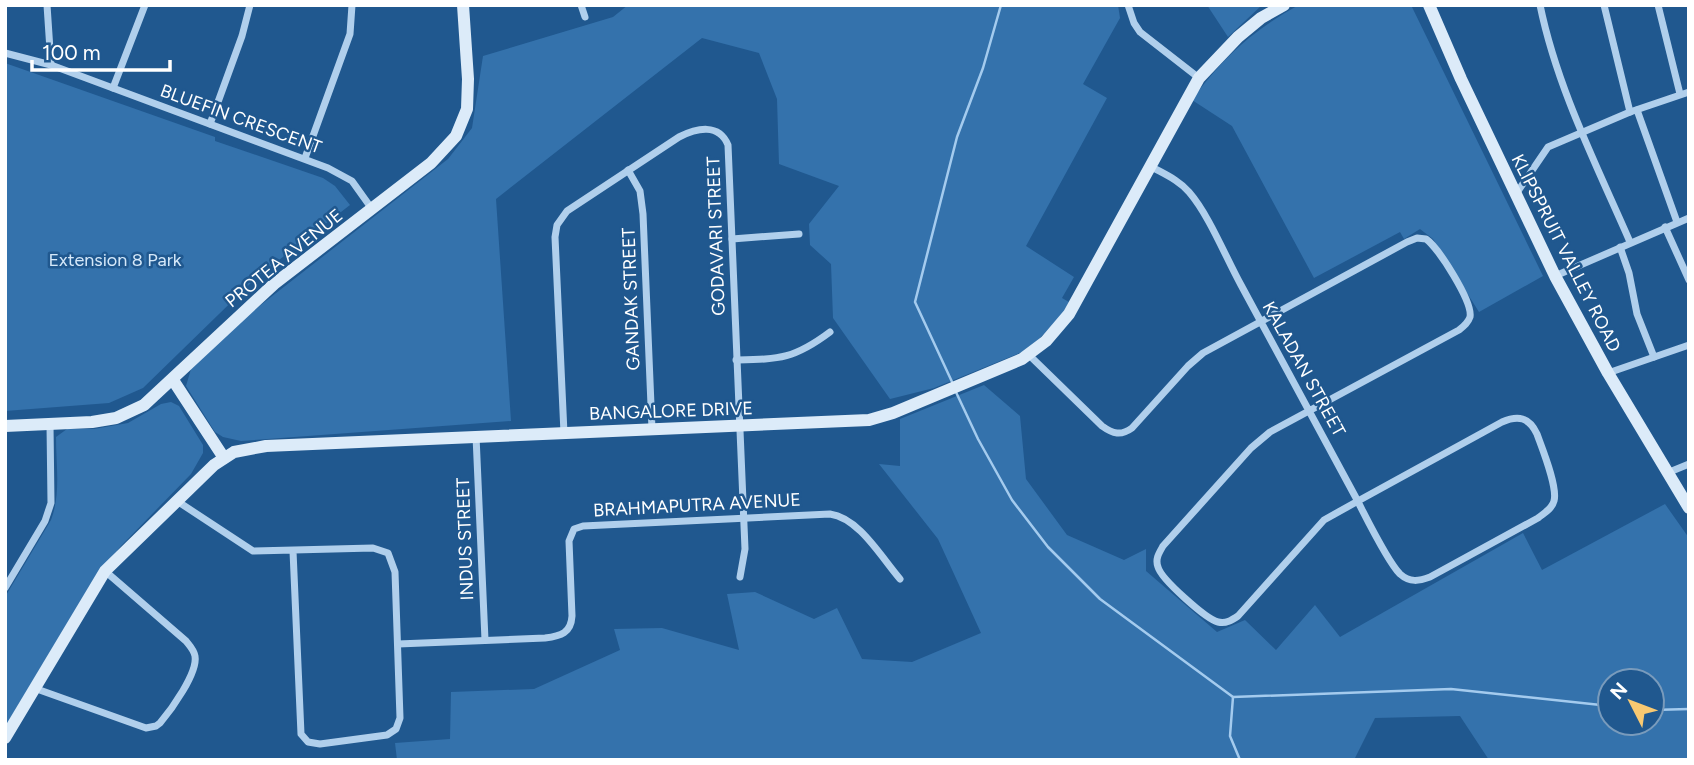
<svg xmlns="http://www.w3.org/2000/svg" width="1694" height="765" font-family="Figtree,sans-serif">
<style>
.green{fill:#3472ac;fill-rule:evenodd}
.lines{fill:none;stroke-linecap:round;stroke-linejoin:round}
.stream{stroke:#a4cbee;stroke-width:2.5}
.street{stroke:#b0cfec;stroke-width:7}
.secondary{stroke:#dcebf9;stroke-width:12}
.labels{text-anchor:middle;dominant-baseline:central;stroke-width:5;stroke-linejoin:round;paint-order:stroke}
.street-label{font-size:18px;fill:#fff;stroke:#20588f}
.park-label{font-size:18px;fill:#d5e8f9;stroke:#20588f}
</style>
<rect width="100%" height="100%" fill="#20588f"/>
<!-- green -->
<g class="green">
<path d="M628 5H1118L1120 18 1083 84 1107 98 1026 246 1074 277 1062 298 1069 302 1063 313 1040 338 1022 352 934 388 890 399 833 318 831 264 810 245 809 224 839 186 779 164 777 99 759 53 702 38 496 199 511 421 241 441 223 437 215 432 186 386 191 369 253 311 448 159 472 128 483 56 613 17Z"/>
<path d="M1207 5H1262L1228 37Z"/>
<path d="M1299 5H1411L1543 276 1479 312 1433 239 1420 229 1404 239 1400 232 1314 278 1232 126 1192 100C1223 57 1253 30 1299 5Z"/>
<path d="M5 63 215 137V141L323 178 335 186 350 205 257 277 143 388 109 403 5 411Z"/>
<path d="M984 385 1020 416 1026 479 1067 535 1124 560 1146 549V571L1217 632 1245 620 1276 650 1315 605 1340 637 1523 533 1542 570 1665 504 1689 538V760H1489L1460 716 1375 718 1354 760H397L395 743 450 739 451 692 534 689 620 650 614 629 662 628 739 650 727 594 755 592 814 619 837 608 862 659 912 662 981 633 938 539 879 464 900 466V419ZM1610 681H1652V723H1610Z"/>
<path d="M171 402 179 406 203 445V453L191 474 121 546 96 575 5 727V597L51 520C61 494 56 465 56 437L67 429H94L128 423 161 404Z"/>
</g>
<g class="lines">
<!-- stream -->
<g class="stream">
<path d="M953 384 915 302 957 137 983 68 1001 5"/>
<path d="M955 390 978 439 1012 500 1048 547 1100 599 1233 697 1451 689 1610 706"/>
<path d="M1233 697 1230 736 1240 760"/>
<path d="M1652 710 1689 709"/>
</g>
<!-- street -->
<g class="street">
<path d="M47 5 51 65"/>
<path d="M581 5 585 17"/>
<path d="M1128 5 1134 23 1140 32 1199 78"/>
<path d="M1540 5C1557 88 1597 166 1630 242"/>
<path d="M1604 5 1630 112"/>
<path d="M1658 5 1680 94"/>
<path d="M5 53 51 65 328 168 352 181 372 209"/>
<path d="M113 88 145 5"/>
<path d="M1637 110 1677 222"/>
<path d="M210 124 242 36 250 5"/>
<path d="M305 158 350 34 352 5"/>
<path d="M628 170 640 191 643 214 652 429"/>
<path d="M1516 194 1548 147 1630 112 1689 92"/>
<path d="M1665 227 1689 280"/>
<path d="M732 239 799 234"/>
<path d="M1620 247 1629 273 1637 314 1654 357"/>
<path d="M1555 276 1689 218"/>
<path d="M1029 355 1102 426C1113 434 1121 436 1132 428L1188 366 1203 353 1407 242 1417 238 1426 239C1438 247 1473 302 1470 317 1468 323 1464 326 1459 330L1270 432 1251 448 1163 546C1159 553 1155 559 1158 567 1161 579 1206 619 1218 622 1226 624 1232 620 1238 616L1324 520 1358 501 1502 422C1518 415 1529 417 1537 434 1542 448 1558 487 1554 501 1552 509 1544 513 1538 518L1430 577C1419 581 1410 583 1400 574 1387 561 1365 515 1355 496 1317 426 1279 356 1241 285 1226 258 1209 215 1189 192 1179 180 1164 174 1150 166"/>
<path d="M736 360C780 359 794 359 830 332"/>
<path d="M1608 373 1689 345"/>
<path d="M564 433 555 237 557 225 567 211 679 137C697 128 719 123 728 145L745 549 740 577"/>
<path d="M476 436 485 640"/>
<path d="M1667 473 1689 464"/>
<path d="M177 501 253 551 373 548 388 553 395 572 400 718 396 729 387 735 320 744 308 742 301 734 293 551"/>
<path d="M5 588 45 521 51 503 50 425"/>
<path d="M398 644 545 638C561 636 571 633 572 616L569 541 574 529 583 526 830 514C859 518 881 557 900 579"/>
<path d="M34 688 146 728 156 726 160 723C171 710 198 673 195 656 194 650 190 646 186 641L105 571"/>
</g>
<!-- secondary -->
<g class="secondary">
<path d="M1429 5 1461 79 1555 276 1608 373 1689 508"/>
<path d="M173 380 224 458"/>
<path d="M5 426 92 422 116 418 144 405 274 284 431 163 456 136 467 109 468 79 463 5"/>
<path d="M5 738 105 571 214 465 234 452 266 446 869 420 893 413 1022 359 1046 341 1069 314 1199 78 1238 37 1261 18 1284 5"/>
</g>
</g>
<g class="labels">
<!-- street labels -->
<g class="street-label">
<text transform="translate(241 119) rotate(20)">BLUEFIN CRESCENT</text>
<text transform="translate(716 236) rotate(-92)">GODAVARI STREET</text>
<text transform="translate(1566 253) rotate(63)">KLIPSPRUIT VALLEY ROAD</text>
<text transform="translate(284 258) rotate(-39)">PROTEA AVENUE</text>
<text transform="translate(631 299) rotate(-92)">GANDAK STREET</text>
<text transform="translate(1304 369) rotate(61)">KALADAN STREET</text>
<text transform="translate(671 411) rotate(-2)">BANGALORE DRIVE</text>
<text transform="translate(697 505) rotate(-3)">BRAHMAPUTRA AVENUE</text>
<text transform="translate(465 539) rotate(-92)">INDUS STREET</text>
</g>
<!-- park labels -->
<g class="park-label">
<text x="115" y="260">Extension 8 Park</text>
</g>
</g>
<!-- border -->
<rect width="1694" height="765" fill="none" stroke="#ffffff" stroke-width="14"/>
<!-- north arrow -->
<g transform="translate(1631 702) rotate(312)"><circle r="33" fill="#20588f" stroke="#799bbc" stroke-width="2"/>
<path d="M0-5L12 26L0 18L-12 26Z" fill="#f9c971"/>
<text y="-10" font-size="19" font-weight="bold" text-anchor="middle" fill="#ffffff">N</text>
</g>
<!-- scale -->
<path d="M32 60v10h138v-10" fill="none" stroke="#ffffff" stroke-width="3.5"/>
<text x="42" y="60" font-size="21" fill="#ffffff" stroke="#20588f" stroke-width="5" paint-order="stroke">100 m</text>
</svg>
